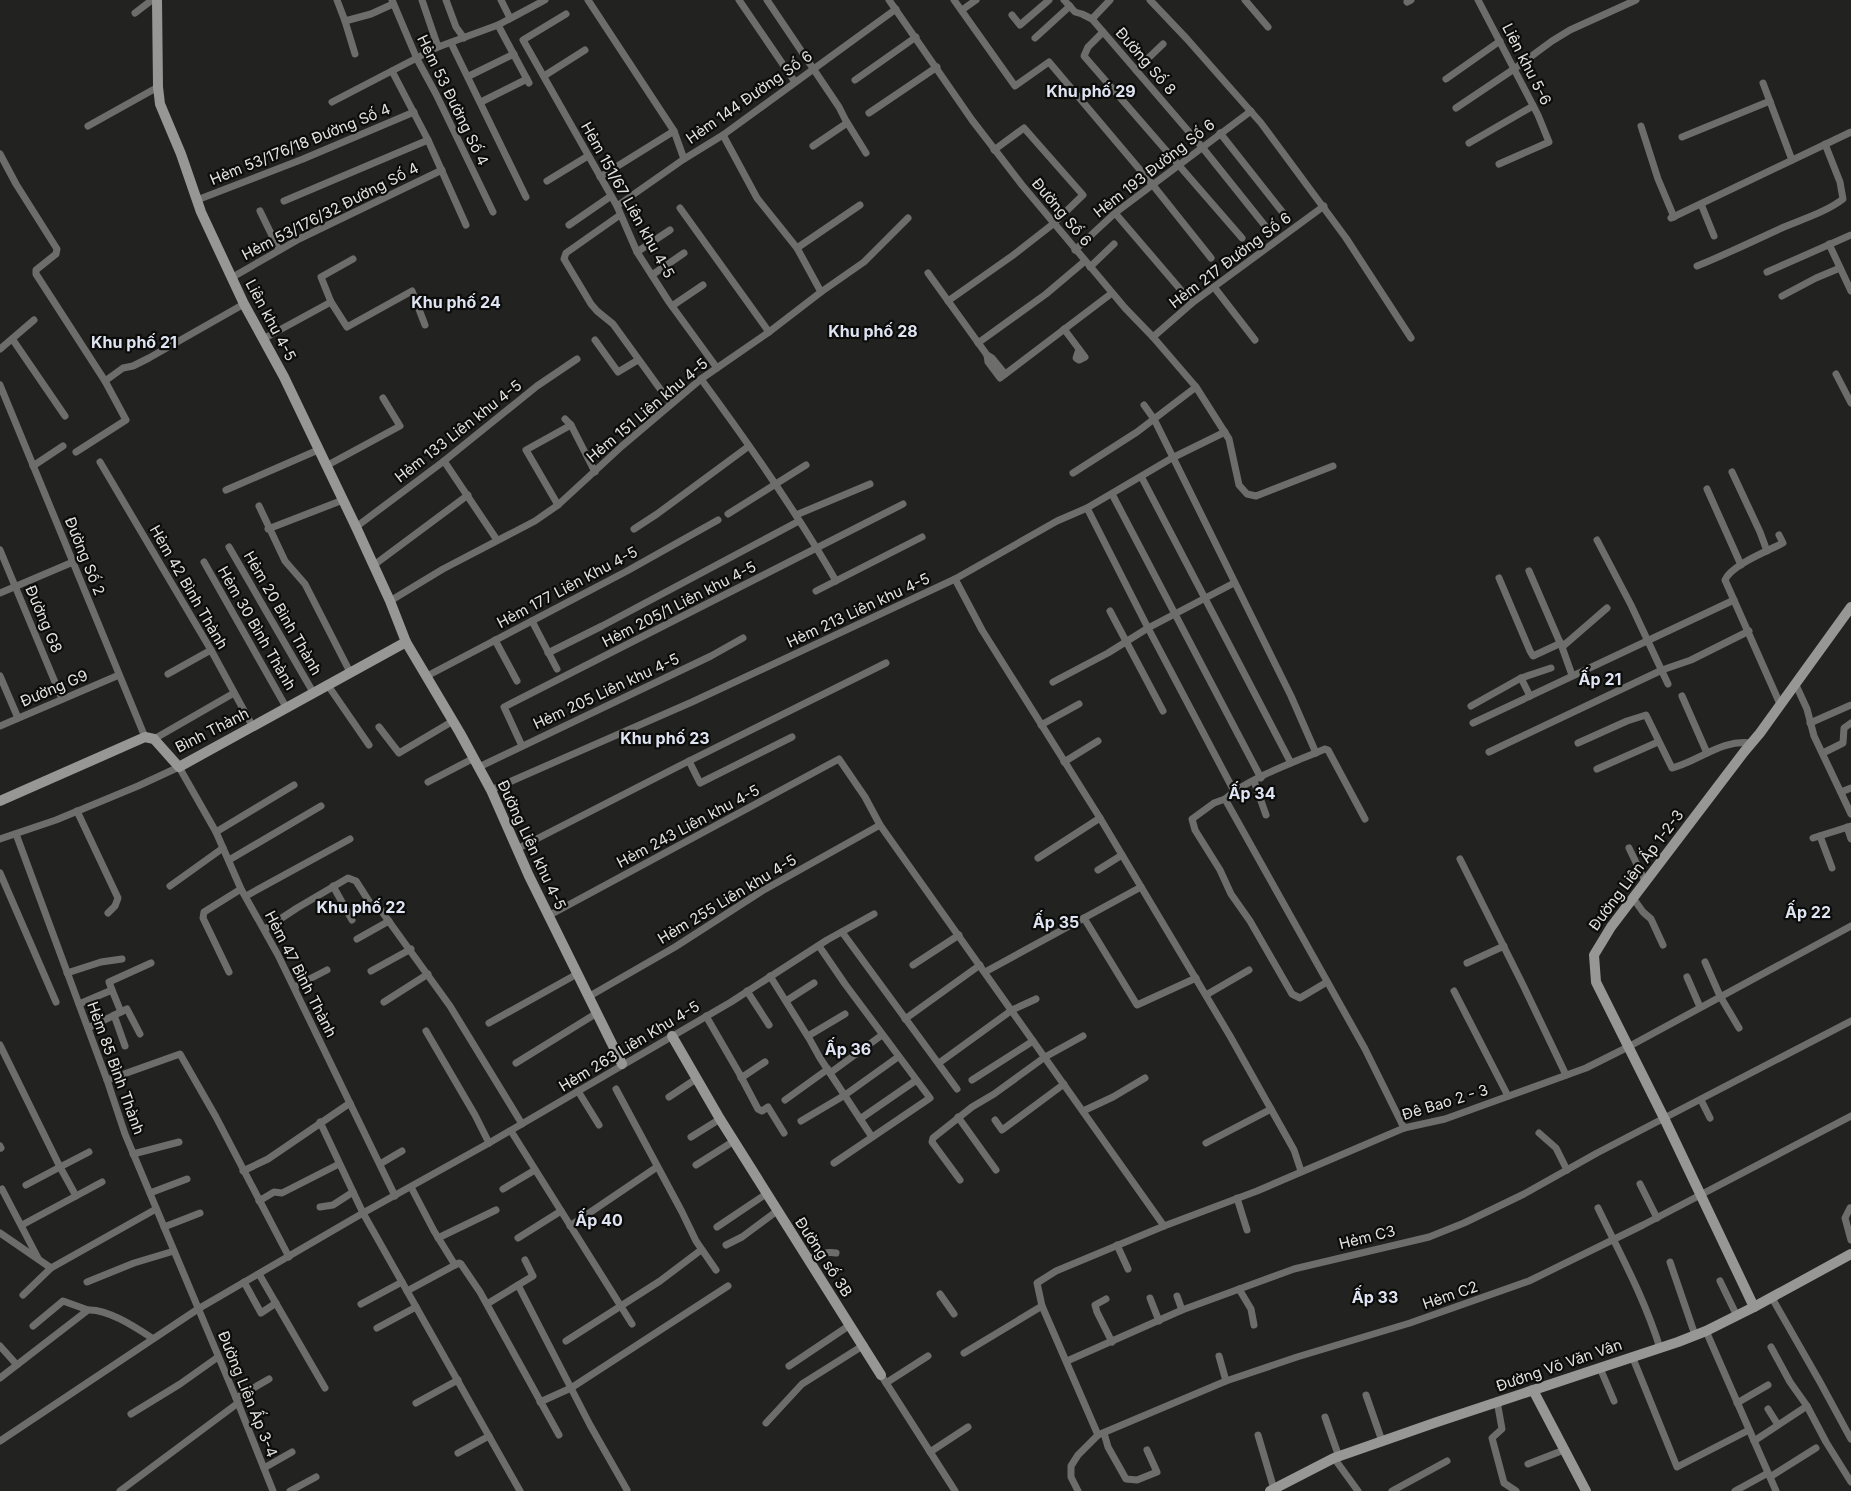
<svg xmlns="http://www.w3.org/2000/svg" width="1851" height="1491" font-family="Inter,sans-serif">
<style>
.lines{fill:none;stroke-linecap:round;stroke-linejoin:round}
.street{stroke:#6d6d6c;stroke-width:7}
.secondary{stroke:#979795;stroke-width:10}
.labels{text-anchor:middle;dominant-baseline:central;stroke-width:4.5;stroke-linejoin:round;paint-order:stroke}
.street-label{font-size:15px;fill:#e3e3e2;stroke:#0c0c0b}
.neighbourhood-label{font-size:16px;font-weight:bold;fill:#dfe4f2;stroke:#0c0c0b}
</style>
<rect width="100%" height="100%" fill="#222321"/>
<g class="lines">
<!-- street -->
<g class="street">
<path d="M337 0 345 21 355 54"/>
<path d="M392 0 417 59 436 94 493 212"/>
<path d="M422 0 438 47"/>
<path d="M446 0 456 27 464 38"/>
<path d="M501 0 510 18"/>
<path d="M588 0 674 131 684 159"/>
<path d="M739 0 795 82"/>
<path d="M767 0 839 107 845 119 866 153"/>
<path d="M889 0 972 120 1022 185 1125 308 1153 337 1196 387 1229 439 1239 485 1247 494 1256 496 1333 466"/>
<path d="M954 0 1015 86 1049 62 1152 184 1211 258"/>
<path d="M1064 0 1075 12 1082 14 1092 19 1202 147 1266 227"/>
<path d="M1150 0 1187 39 1261 123 1346 238 1411 338"/>
<path d="M1245 0 1268 27"/>
<path d="M1478 0 1538 115 1549 142 1499 164"/>
<path d="M1407 2 1411 0"/>
<path d="M962 10 976 0"/>
<path d="M135 13 152 0"/>
<path d="M566 14 523 40 617 206 637 252 669 302 717 368"/>
<path d="M1012 15 1020 25 1049 0"/>
<path d="M1092 19 1110 0"/>
<path d="M345 21 371 14 393 4"/>
<path d="M498 25 529 83"/>
<path d="M1103 32 1088 47 1084 56 1242 238"/>
<path d="M1035 38 1070 6"/>
<path d="M451 43 526 197"/>
<path d="M1136 70 1163 44"/>
<path d="M392 71 428 140 466 225"/>
<path d="M469 76 514 54"/>
<path d="M544 76 585 50"/>
<path d="M1446 79 1500 41"/>
<path d="M855 80 916 37"/>
<path d="M1763 83 1792 160"/>
<path d="M332 102 438 47 498 25 545 0"/>
<path d="M481 102 527 79"/>
<path d="M1456 108 1514 69 1552 41 1570 30 1636 0"/>
<path d="M869 113 937 67"/>
<path d="M88 126 158 87"/>
<path d="M1641 126 1658 179 1674 217"/>
<path d="M1220 133 1284 214"/>
<path d="M1682 137 1770 101"/>
<path d="M1469 143 1533 106"/>
<path d="M813 146 847 123"/>
<path d="M0 154 16 184 57 249 56 254 36 270V274L105 381"/>
<path d="M600 177 674 131"/>
<path d="M547 181 588 156"/>
<path d="M197 200 303 159 414 112"/>
<path d="M284 201 428 140"/>
<path d="M1701 204 1714 236"/>
<path d="M617 206 684 159 723 135 896 9"/>
<path d="M680 208 769 332"/>
<path d="M260 211 279 250"/>
<path d="M1115 213 1192 303"/>
<path d="M620 215 566 253 564 259 591 304 597 311 613 324 671 404"/>
<path d="M1671 218 1851 132"/>
<path d="M569 225 611 196"/>
<path d="M1829 244 1851 291"/>
<path d="M797 248 860 205"/>
<path d="M1075 250 1115 213 1251 111"/>
<path d="M637 252 670 230"/>
<path d="M1697 266C1727 254 1755 240 1784 227 1803 219 1826 212 1843 199L1840 182 1825 144"/>
<path d="M1090 267 1114 244"/>
<path d="M1767 272 1851 235"/>
<path d="M928 273 987 355 988 362 1000 378 1112 293"/>
<path d="M652 275 684 253"/>
<path d="M231 278 299 239 442 170"/>
<path d="M1214 287 1255 340"/>
<path d="M821 292 864 262 908 218"/>
<path d="M1782 296 1816 278 1840 268"/>
<path d="M948 301 1012 256 1053 224 1083 195 1024 128 994 150"/>
<path d="M331 302 321 277 353 259"/>
<path d="M672 306 703 285"/>
<path d="M1064 329 1085 357 1079 360 1076 358 1079 349"/>
<path d="M1153 337 1192 303 1324 206"/>
<path d="M263 339 331 302 347 327 412 291 425 325"/>
<path d="M13 340 65 416"/>
<path d="M595 340 618 372 638 360"/>
<path d="M978 343 1046 294 1085 261"/>
<path d="M0 349 34 320"/>
<path d="M987 355 992 358 1005 374"/>
<path d="M1836 374 1851 403"/>
<path d="M701 379C749 444 796 511 836 581"/>
<path d="M0 385 145 737"/>
<path d="M1196 387 1154 419 1291 696 1316 753"/>
<path d="M565 419 571 425 595 472"/>
<path d="M76 452 126 420 105 381 123 368 133 366 149 358 244 304"/>
<path d="M444 461 497 540"/>
<path d="M100 462 211 650 253 727"/>
<path d="M33 466 63 446"/>
<path d="M326 466 400 426 383 398"/>
<path d="M1732 472 1760 532 1767 551"/>
<path d="M1073 473 1137 432 1154 419 1144 405"/>
<path d="M1142 478 1291 763"/>
<path d="M1707 489 1741 565"/>
<path d="M226 490 318 450"/>
<path d="M1112 494 1261 778"/>
<path d="M558 505 526 450 571 425"/>
<path d="M259 506 285 561 305 584 350 672"/>
<path d="M1087 508 1148 628 1234 791"/>
<path d="M728 514 806 465"/>
<path d="M796 515 870 484"/>
<path d="M356 527 444 461 537 386 577 359"/>
<path d="M268 529 343 500"/>
<path d="M634 529 657 514 749 446"/>
<path d="M1779 535 1783 543C1768 551 1731 565 1725 580L1780 704"/>
<path d="M1597 540 1631 605 1668 684"/>
<path d="M229 547 313 692"/>
<path d="M0 550 62 699"/>
<path d="M204 562 286 707"/>
<path d="M374 565 468 495"/>
<path d="M1529 571 1561 645"/>
<path d="M1499 578 1530 651 1533 656 1561 643"/>
<path d="M955 579 982 630 1100 818 1230 1036 1294 1150 1301 1171"/>
<path d="M816 591 922 537"/>
<path d="M0 593 73 562"/>
<path d="M390 601 443 569 535 521 558 505 622 446 701 379 769 332 821 292 797 248 757 198 723 135"/>
<path d="M1110 611 1163 711"/>
<path d="M532 621 557 669"/>
<path d="M495 640 517 681"/>
<path d="M548 653 602 626 799 521"/>
<path d="M168 674 211 650"/>
<path d="M1572 675 1562 647 1607 608"/>
<path d="M0 676 18 718"/>
<path d="M427 676 627 571 718 520"/>
<path d="M1521 678 1530 696"/>
<path d="M1053 682 1108 653 1148 628 1234 583"/>
<path d="M1795 683 1807 709 1814 736 1851 814"/>
<path d="M327 684 369 745"/>
<path d="M1682 696 1707 753"/>
<path d="M1471 706 1521 678 1551 668"/>
<path d="M1473 723 1734 600"/>
<path d="M1810 723 1851 705"/>
<path d="M1041 725 1079 704"/>
<path d="M0 726 119 675"/>
<path d="M379 727 399 753 453 721"/>
<path d="M154 739 234 693"/>
<path d="M1578 743 1627 721 1646 715 1672 768C1699 761 1722 739 1751 743"/>
<path d="M522 746 504 707 903 504"/>
<path d="M1489 752 1662 670 1691 660 1749 631"/>
<path d="M1823 753 1843 743 1844 728 1851 723"/>
<path d="M689 761 700 783 792 737"/>
<path d="M1064 762 1098 741"/>
<path d="M479 767 711 656 743 638"/>
<path d="M1597 769 1658 742"/>
<path d="M1254 781 1266 815"/>
<path d="M428 782 474 758"/>
<path d="M491 790 692 702 955 579 1057 521 1087 508 1172 458 1225 432"/>
<path d="M1841 792 1851 788"/>
<path d="M1225 799 1214 803 1192 819 1195 830 1220 870 1231 894 1250 921 1292 994 1300 998 1327 982"/>
<path d="M77 811 118 898 115 906 108 913"/>
<path d="M1365 819 1328 750 1325 749C1295 762 1248 778 1225 799L1365 1049 1404 1128"/>
<path d="M1847 827 1851 839"/>
<path d="M216 832 294 785"/>
<path d="M16 834 107 1080 125 1134 238 1403 273 1491"/>
<path d="M1820 836 1832 868"/>
<path d="M1813 838 1851 826"/>
<path d="M0 839 56 820 138 786 179 767 216 832 241 889 278 955 395 1196"/>
<path d="M1629 848 1645 881"/>
<path d="M517 849 689 761 886 663"/>
<path d="M1038 858 1100 818"/>
<path d="M1460 859 1523 985 1566 1075"/>
<path d="M229 860 321 806"/>
<path d="M1098 870 1122 855"/>
<path d="M0 873 56 1002"/>
<path d="M170 886 223 848"/>
<path d="M333 886 352 920"/>
<path d="M246 896 350 839"/>
<path d="M1633 898 1643 912 1651 919 1663 945"/>
<path d="M380 909 450 1006 522 1124"/>
<path d="M548 916 839 759 865 797 880 825 1164 1226"/>
<path d="M1084 918 1137 1005 1196 978"/>
<path d="M265 929 297 908 348 878 356 881 372 906"/>
<path d="M842 932 957 1089"/>
<path d="M357 939 389 921"/>
<path d="M819 946 845 984 930 1098 834 1163"/>
<path d="M1705 962 1720 996 1739 1028"/>
<path d="M1467 963 1504 946"/>
<path d="M913 965 959 935"/>
<path d="M371 971 411 949"/>
<path d="M229 972 203 918 204 912 241 889"/>
<path d="M985 972 1141 887"/>
<path d="M67 973 101 962 122 959"/>
<path d="M770 976 810 1040 820 1058 872 1137"/>
<path d="M1687 977 1700 1007"/>
<path d="M294 987 327 970"/>
<path d="M112 990 121 1012"/>
<path d="M747 991 769 1025"/>
<path d="M1454 991 1508 1096"/>
<path d="M1206 995 1249 970"/>
<path d="M588 997 675 947 762 891 880 825"/>
<path d="M786 1001 814 983"/>
<path d="M384 1002 428 974"/>
<path d="M79 1004 112 990 109 982 151 963"/>
<path d="M114 1015 125 1046"/>
<path d="M706 1016 739 1073 758 1109 762 1111 768 1107 784 1133"/>
<path d="M905 1019 980 965"/>
<path d="M489 1023 577 974"/>
<path d="M88 1028 127 1009 140 1034"/>
<path d="M426 1031 475 1115 489 1143"/>
<path d="M808 1036 845 1014"/>
<path d="M0 1045 60 1167 89 1152"/>
<path d="M516 1063 597 1013"/>
<path d="M939 1063 1012 1010 1036 999"/>
<path d="M830 1073 882 1035"/>
<path d="M741 1078 765 1062"/>
<path d="M107 1080 180 1054 216 1117 289 1257"/>
<path d="M972 1080 1033 1041"/>
<path d="M616 1089 682 1212 696 1241 716 1270"/>
<path d="M578 1091 599 1125"/>
<path d="M669 1097 696 1079"/>
<path d="M785 1100 828 1069"/>
<path d="M1701 1100 1710 1118"/>
<path d="M1083 1111 1113 1097 1145 1078"/>
<path d="M958 1117 996 1170"/>
<path d="M860 1119 915 1081"/>
<path d="M995 1120 1002 1130 1064 1084"/>
<path d="M801 1121 845 1095 898 1057"/>
<path d="M320 1122 363 1213 520 1491"/>
<path d="M511 1131 632 1324"/>
<path d="M1539 1133 1556 1148 1567 1170"/>
<path d="M691 1137 720 1119"/>
<path d="M1206 1143 1271 1109"/>
<path d="M0 1146 1 1148"/>
<path d="M133 1154 179 1142"/>
<path d="M380 1164 402 1151"/>
<path d="M696 1165 734 1141"/>
<path d="M243 1171 268 1159 350 1103"/>
<path d="M960 1180 932 1142 933 1138 972 1107 994 1094 1045 1057 1083 1036"/>
<path d="M1640 1184 1657 1218"/>
<path d="M26 1185 60 1167 76 1196"/>
<path d="M411 1187 434 1231 455 1265 459 1263 461 1264 480 1292 559 1435"/>
<path d="M2 1189 38 1258"/>
<path d="M503 1189 535 1170"/>
<path d="M150 1193 187 1179"/>
<path d="M1237 1198 1247 1230"/>
<path d="M259 1201 274 1192 282 1193 339 1164"/>
<path d="M320 1207 333 1205 353 1192"/>
<path d="M1598 1208C1621 1256 1644 1297 1660 1348"/>
<path d="M1850 1208 1845 1218 1851 1240"/>
<path d="M22 1225 102 1182"/>
<path d="M570 1226 657 1167"/>
<path d="M164 1227 200 1213"/>
<path d="M717 1227 766 1194"/>
<path d="M0 1233 51 1268 156 1209"/>
<path d="M438 1238 496 1210"/>
<path d="M518 1238 561 1211"/>
<path d="M726 1245 742 1237 777 1211"/>
<path d="M1117 1245 1128 1269"/>
<path d="M809 1259C818 1255 826 1251 836 1253"/>
<path d="M1670 1262 1695 1335"/>
<path d="M259 1274 325 1388"/>
<path d="M1720 1281 1737 1316"/>
<path d="M87 1282 134 1263 174 1251"/>
<path d="M244 1282 261 1313 276 1303"/>
<path d="M518 1285 590 1425 627 1490"/>
<path d="M1239 1289 1251 1309 1254 1325"/>
<path d="M407 1291 455 1265"/>
<path d="M940 1294 954 1314"/>
<path d="M23 1295 51 1268"/>
<path d="M1177 1296 1182 1310"/>
<path d="M1150 1298 1159 1321"/>
<path d="M1772 1298 1820 1382 1851 1439"/>
<path d="M1106 1299 1095 1305 1097 1312 1112 1342"/>
<path d="M361 1304 402 1282"/>
<path d="M487 1304 533 1276 525 1260"/>
<path d="M33 1326 63 1301 88 1310"/>
<path d="M377 1328 416 1307"/>
<path d="M1706 1331 1776 1491"/>
<path d="M566 1341 660 1281 701 1250"/>
<path d="M0 1346 17 1365"/>
<path d="M1771 1347 1790 1382 1807 1406 1826 1442 1851 1482"/>
<path d="M964 1353 1042 1306"/>
<path d="M1219 1356 1226 1381"/>
<path d="M1632 1356 1677 1467 1749 1430"/>
<path d="M1067 1361 1182 1310 1294 1269 1429 1237 1464 1223 1524 1194 1597 1153 1851 1021"/>
<path d="M789 1366 850 1325"/>
<path d="M1600 1368 1614 1401"/>
<path d="M881 1375 955 1491"/>
<path d="M0 1378 88 1310C108 1309 135 1327 152 1338"/>
<path d="M886 1383 928 1356"/>
<path d="M1366 1395 1382 1441"/>
<path d="M236 1398 269 1379"/>
<path d="M1497 1401 1502 1429 1492 1438 1504 1483 1516 1491"/>
<path d="M540 1402 571 1388 728 1286"/>
<path d="M416 1403 458 1380"/>
<path d="M1737 1403 1768 1385"/>
<path d="M1768 1409 1778 1425"/>
<path d="M131 1414 180 1384 218 1357"/>
<path d="M1325 1417 1339 1457"/>
<path d="M766 1423 802 1384 864 1345"/>
<path d="M1104 1433 1108 1447 1126 1479 1137 1480 1157 1472 1147 1450"/>
<path d="M1098 1435 1042 1306 1037 1283 1056 1271 1164 1226 1257 1191 1404 1128 1445 1119 1586 1068 1628 1047 1851 926"/>
<path d="M1258 1435 1274 1489"/>
<path d="M0 1441 198 1309 363 1213 489 1143 731 1002 827 940 874 914"/>
<path d="M1754 1441 1807 1406"/>
<path d="M930 1452 968 1427"/>
<path d="M458 1453 489 1436"/>
<path d="M1334 1458 1358 1491"/>
<path d="M1528 1464 1564 1450"/>
<path d="M264 1468 292 1452"/>
<path d="M1770 1477 1816 1448"/>
<path d="M120 1491 238 1403"/>
<path d="M290 1491 316 1477"/>
<path d="M1078 1491 1071 1477V1466L1078 1455 1098 1435 1226 1381 1297 1357 1410 1323 1529 1281 1643 1225 1851 1116"/>
<path d="M1392 1491 1447 1461"/>
<path d="M1735 1491 1768 1473"/>
</g>
<!-- secondary -->
<g class="secondary">
<path d="M157 0 158 87 160 104 181 154 201 212 244 304 284 377 356 527 390 601 406 642 460 733 491 790 529 876 622 1064"/>
<path d="M0 801 145 737 154 739 179 767 406 642"/>
<path d="M672 1036 720 1119 881 1375"/>
<path d="M1754 1307 1664 1118 1596 982 1594 955 1611 927 1744 752 1760 733 1851 607"/>
<path d="M1533 1390 1586 1491"/>
<path d="M1270 1491 1334 1458 1437 1422 1678 1342 1706 1331 1754 1307 1851 1254"/>
</g>
</g>
<g class="labels">
<!-- street labels -->
<g class="street-label">
<text transform="translate(1146 61) rotate(49)">Đường Số 8</text>
<text transform="translate(1527 64) rotate(63)">Liên khu 5-6</text>
<text transform="translate(749 97) rotate(-35)">Hẻm 144 Đường Số 6</text>
<text transform="translate(453 100) rotate(64)">Hẻm 53 Đường Số 4</text>
<text transform="translate(300 144) rotate(-22)">Hẻm 53/176/18 Đường Số 4</text>
<text transform="translate(1154 168) rotate(-38)">Hẻm 193 Đường Số 6</text>
<text transform="translate(628 200) rotate(61)">Hẻm 151/67 Liên khu 4-5</text>
<text transform="translate(330 211) rotate(-27)">Hẻm 53/176/32 Đường Số 4</text>
<text transform="translate(1062 212) rotate(50)">Đường Số 6</text>
<text transform="translate(1230 260) rotate(-37)">Hẻm 217 Đường Số 6</text>
<text transform="translate(271 320) rotate(62)">Liên khu 4-5</text>
<text transform="translate(647 410) rotate(-40)">Hẻm 151 Liên khu 4-5</text>
<text transform="translate(458 431) rotate(-38)">Hẻm 133 Liên khu 4-5</text>
<text transform="translate(85 556) rotate(68)">Đường Số 2</text>
<text transform="translate(189 587) rotate(60)">Hẻm 42 Bình Thành</text>
<text transform="translate(567 587) rotate(-28)">Hẻm 177 Liên Khu 4-5</text>
<text transform="translate(679 604) rotate(-27)">Hẻm 205/1 Liên khu 4-5</text>
<text transform="translate(858 610) rotate(-25)">Hẻm 213 Liên khu 4-5</text>
<text transform="translate(283 613) rotate(60)">Hẻm 20 Bình Thành</text>
<text transform="translate(44 619) rotate(67)">Đường G8</text>
<text transform="translate(257 628) rotate(60)">Hẻm 30 Bình Thành</text>
<text transform="translate(54 688) rotate(-23)">Đường G9</text>
<text transform="translate(606 691) rotate(-25)">Hẻm 205 Liên khu 4-5</text>
<text transform="translate(212 730) rotate(-27)">Bình Thành</text>
<text transform="translate(688 826) rotate(-28)">Hẻm 243 Liên khu 4-5</text>
<text transform="translate(532 845) rotate(65)">Đường Liên khu 4-5</text>
<text transform="translate(1636 870) rotate(-53)">Đường Liên Ấp 1-2-3</text>
<text transform="translate(727 899) rotate(-31)">Hẻm 255 Liên khu 4-5</text>
<text transform="translate(301 974) rotate(63)">Hẻm 47 Bình Thành</text>
<text transform="translate(629 1046) rotate(-31)">Hẻm 263 Liên Khu 4-5</text>
<text transform="translate(116 1068) rotate(70)">Hẻm 85 Bình Thành</text>
<text transform="translate(1445 1102) rotate(-17)">Đê Bao 2 - 3</text>
<text transform="translate(1367 1237) rotate(-14)">Hẻm C3</text>
<text transform="translate(824 1257) rotate(57)">Đường số 3B</text>
<text transform="translate(1450 1295) rotate(-19)">Hẻm C2</text>
<text transform="translate(1559 1365) rotate(-19)">Đường Võ Văn Vân</text>
<text transform="translate(248 1394) rotate(68)">Đường Liên Ấp 3-4</text>
</g>
<!-- neighbourhood labels -->
<g class="neighbourhood-label">
<text x="1091" y="91">Khu phố 29</text>
<text x="456" y="302">Khu phố 24</text>
<text x="873" y="331">Khu phố 28</text>
<text x="134" y="342">Khu phố 21</text>
<text x="1600" y="679">Ấp 21</text>
<text x="665" y="738">Khu phố 23</text>
<text x="1252" y="793">Ấp 34</text>
<text x="361" y="907">Khu phố 22</text>
<text x="1808" y="912">Ấp 22</text>
<text x="1056" y="922">Ấp 35</text>
<text x="848" y="1049">Ấp 36</text>
<text x="599" y="1220">Ấp 40</text>
<text x="1375" y="1297">Ấp 33</text>
</g>
</g>
</svg>
